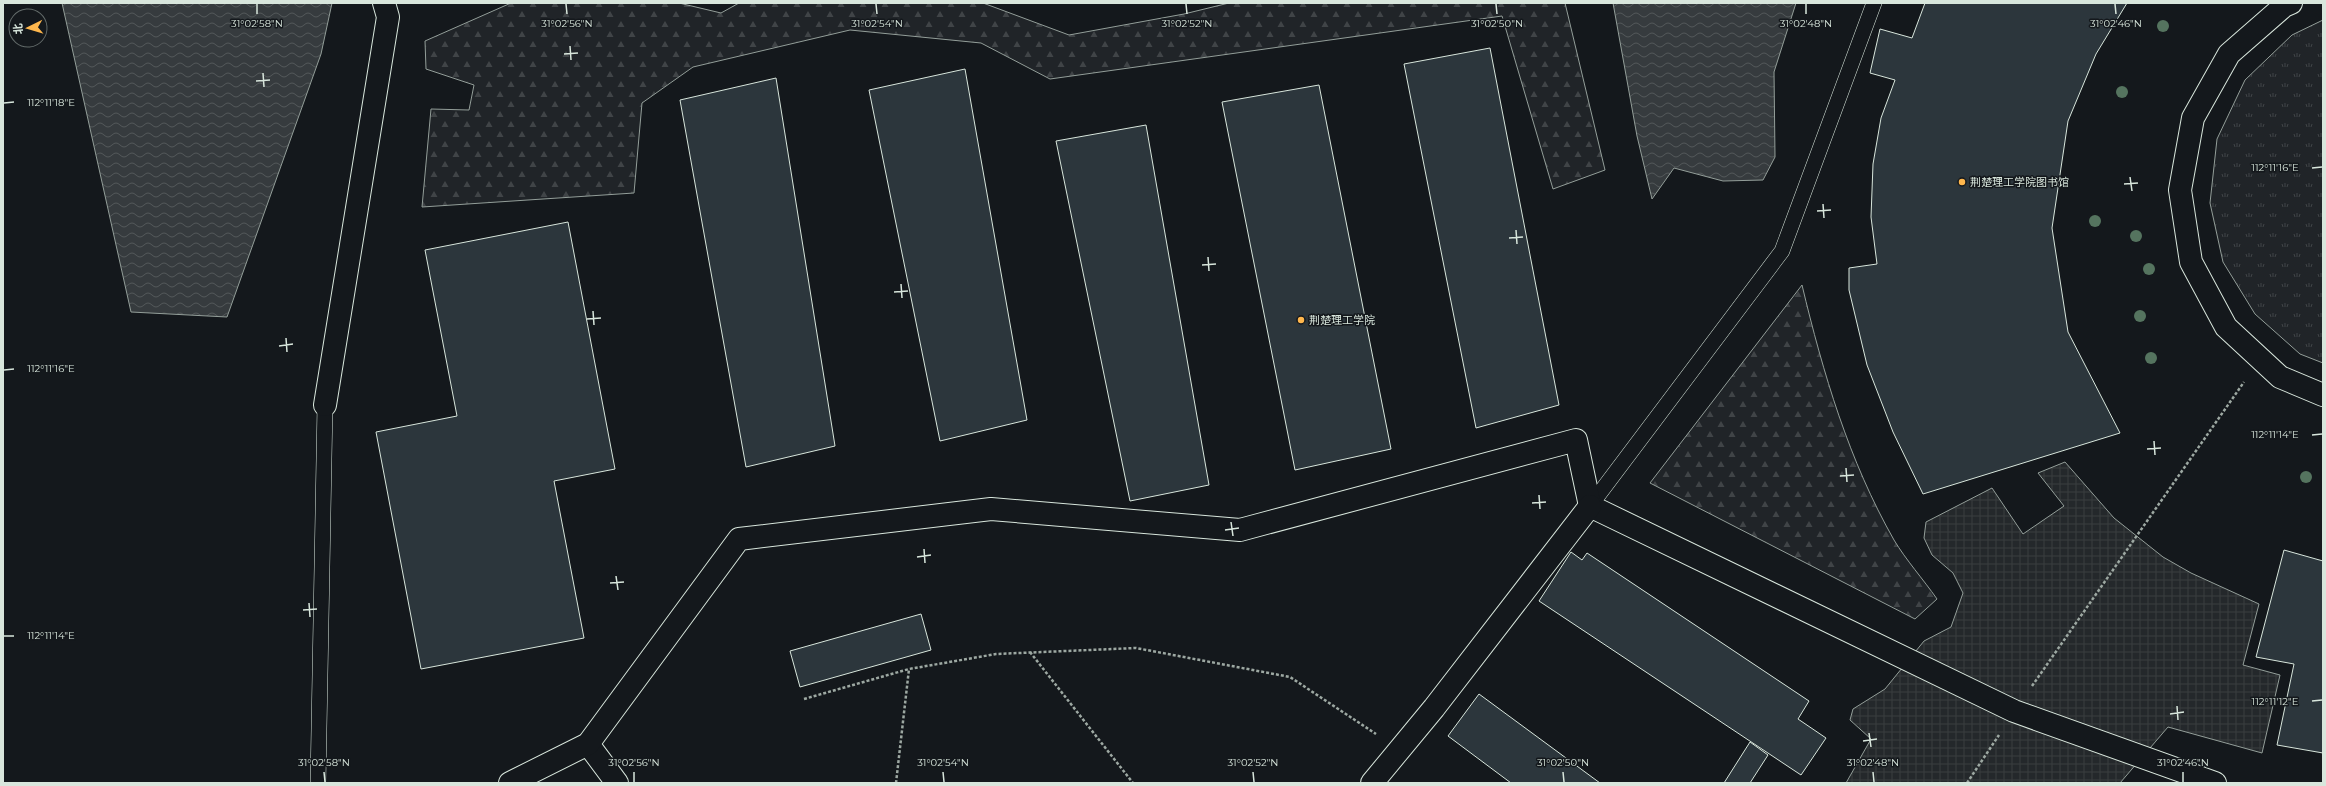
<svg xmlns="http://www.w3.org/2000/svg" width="2326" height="786" font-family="Montserrat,'Noto Sans SC',sans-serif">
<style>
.grass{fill:url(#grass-tufts);stroke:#939e99}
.forest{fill:url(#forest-firs);stroke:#939e99}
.plaza{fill:url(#plaza-grid);stroke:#939e99}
.water{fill:url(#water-waves);stroke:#939e99}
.building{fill:#2c363c;stroke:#d8e6dc}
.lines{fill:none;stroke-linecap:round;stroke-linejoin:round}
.service-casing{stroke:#d8e6dc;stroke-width:16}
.minor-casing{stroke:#d8e6dc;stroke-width:24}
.path{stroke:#9da8a2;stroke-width:2.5;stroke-dasharray:3 2;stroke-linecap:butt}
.service{stroke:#14181c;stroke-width:15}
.minor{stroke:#14181c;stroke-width:22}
.tree{fill:#55745f}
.ticks{fill:none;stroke:#d8e6dc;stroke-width:1.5}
.poi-dot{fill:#ffb74d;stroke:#14181c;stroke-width:1.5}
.labels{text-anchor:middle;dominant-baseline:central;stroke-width:3;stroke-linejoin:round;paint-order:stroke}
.poi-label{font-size:11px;fill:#d8e6dc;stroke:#14181c;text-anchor:start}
.ticks-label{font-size:10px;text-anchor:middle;fill:#d8e6dc;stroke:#14181c;stroke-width:3;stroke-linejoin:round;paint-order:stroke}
</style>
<defs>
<pattern id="grass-tufts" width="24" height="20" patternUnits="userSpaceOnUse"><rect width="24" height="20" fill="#202428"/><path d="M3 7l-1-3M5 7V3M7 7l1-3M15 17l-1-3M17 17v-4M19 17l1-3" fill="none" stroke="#404447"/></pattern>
<pattern id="forest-firs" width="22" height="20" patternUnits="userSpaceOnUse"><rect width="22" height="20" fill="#202428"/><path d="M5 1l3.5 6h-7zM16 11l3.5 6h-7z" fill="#404447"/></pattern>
<pattern id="plaza-grid" width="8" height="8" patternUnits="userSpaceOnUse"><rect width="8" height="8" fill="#24282b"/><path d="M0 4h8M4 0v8" fill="none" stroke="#393d3f"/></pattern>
<pattern id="water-waves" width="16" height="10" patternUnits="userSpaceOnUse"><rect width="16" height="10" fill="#363b3e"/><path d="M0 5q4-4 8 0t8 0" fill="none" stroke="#525759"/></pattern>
</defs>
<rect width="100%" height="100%" fill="#14181c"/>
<!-- grass -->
<path class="grass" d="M2323 20V363L2300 354 2255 314 2223 262 2210 203 2217 139 2245 80 2292 35Z"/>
<!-- forest -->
<g class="forest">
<path d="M511 3H679L721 13 739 3H983L1069 35 1184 14 1229 3H1565L1605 170 1553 189 1502 16 1050 79 981 43 850 30 693 67 642 103 634 193 422 207 431 109 469 110 474 85 426 69 425 41Z"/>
<path d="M1802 285C1823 373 1849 461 1894 540 1906 560 1923 579 1937 599L1915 619 1650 483Z"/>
</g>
<!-- plaza -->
<path class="plaza" d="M2065 462 2114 518 2163 557 2191 573 2259 604 2243 665 2280 675 2262 753 2168 727 2120 783H1846L1871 739 1850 720 1853 709 1885 689 1924 641 1951 627 1963 593 1953 573 1932 555 1924 538 1926 522 1992 488 2023 534 2064 506 2038 473Z"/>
<!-- water -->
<g class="water">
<path d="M62 3H332L321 54 227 317 131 312Z"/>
<path d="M1613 3H1796L1774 72 1775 157 1763 180 1723 181 1674 168 1652 199 1637 136Z"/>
</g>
<!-- building -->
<g class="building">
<path d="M1925 3H2127L2096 54 2068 121 2052 228 2068 332 2120 433 1923 494 1893 432 1867 365 1849 290V268L1877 264 1871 217 1873 164 1881 118 1895 80 1870 73 1880 29 1912 38Z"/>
<path d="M1490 48 1559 405 1476 428 1404 64Z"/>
<path d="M965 69 1027 420 940 441 869 90Z"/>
<path d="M776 78 835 446 746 467 680 100Z"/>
<path d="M1319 85 1391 449 1295 470 1222 102Z"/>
<path d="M1146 125 1209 485 1130 501 1056 141Z"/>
<path d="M568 222 615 469 554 481 584 638 421 669 376 432 457 416 425 250Z"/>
<path d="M2284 550 2323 561V753L2277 745 2294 664 2256 657Z"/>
<path d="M1571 552 1582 560 1587 553 1809 701 1798 719 1826 738 1801 775 1539 601Z"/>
<path d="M921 614 931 650 800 687 790 651Z"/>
<path d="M1479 694 1600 783H1511L1448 736Z"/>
<path d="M1750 742 1768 755 1750 783H1724Z"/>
</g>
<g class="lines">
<defs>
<g id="service">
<path d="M1590 506 1782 251 1874 3"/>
<path d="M318 783 325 405"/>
</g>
<g id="minor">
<path d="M2291 3 2284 6 2229 54 2193 118 2180 190 2191 262 2226 327 2280 377 2323 395"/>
<path d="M325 405 388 17 384 3"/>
<path d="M588 744 617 783"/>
<path d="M510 783 588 744 739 539 991 509 1240 530 1576 440 1590 506 2014 711 2215 783"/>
<path d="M1372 783 1434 708 1590 506"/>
</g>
</defs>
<!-- service casing -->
<use href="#service" class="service-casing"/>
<!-- minor casing -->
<use href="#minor" class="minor-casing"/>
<!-- path -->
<g class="path">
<path d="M1030 652 1133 783"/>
<path d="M2032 686 2244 382"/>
<path d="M804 699 909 669 996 654 1136 648 1290 677 1376 734"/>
<path d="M896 783 909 669"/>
<path d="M1967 783 1999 735"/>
</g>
<!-- service -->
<use href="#service" class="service"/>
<!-- minor -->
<use href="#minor" class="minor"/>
</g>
<!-- trees -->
<g class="tree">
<circle cx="2163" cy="26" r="6"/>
<circle cx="2122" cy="92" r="6"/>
<circle cx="2095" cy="221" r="6"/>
<circle cx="2136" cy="236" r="6"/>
<circle cx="2149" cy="269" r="6"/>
<circle cx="2140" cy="316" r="6"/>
<circle cx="2151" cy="358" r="6"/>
<circle cx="2306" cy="477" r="6"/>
</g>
<!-- ticks -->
<path class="ticks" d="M257 4V14M566 4 567 14M876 4 877 14M1186 4 1187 14M1496 4 1497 14M1806 4V14M2115 4 2116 14M570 46 571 60M564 54 578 53M263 73 264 87M256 81 270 80M4 103 14 102M2312 168 2322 167M2130 177 2132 191M2124 184 2138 183M1823 204 1824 218M1817 211 1831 210M1516 230 1517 244M1509 238 1523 237M1208 257 1209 271M1202 265 1216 264M901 284 902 298M894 292 908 291M593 311 594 325M587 319 601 318M286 338 287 352M279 346 293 344M4 370 14 369M2312 435 2322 434M2154 441 2155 455M2147 449 2161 448M1846 468 1847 482M1840 476 1854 475M1539 495 1540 509M1532 503 1546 502M1231 522 1233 536M1225 530 1239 528M924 549 925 563M917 557 931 555M616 576 618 590M610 583 624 582M309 603 310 617M303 610 317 609M4 636H14M2312 701 2322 700M2177 706 2178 720M2170 714 2184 712M1869 733 1871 747M1863 741 1877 739M324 772 325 782M634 772V782M943 772 944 782M1253 772 1254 782M1563 772 1564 782M1873 772 1874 782M2183 772V782"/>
<!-- markers -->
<g class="poi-dot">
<circle cx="1962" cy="182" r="4"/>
<circle cx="1301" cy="320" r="4"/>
</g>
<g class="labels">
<!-- poi labels -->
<g class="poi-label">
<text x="1970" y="182">荆楚理工学院图书馆</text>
<text x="1309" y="320">荆楚理工学院</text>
</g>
</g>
<g class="ticks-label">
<text x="257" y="27">31°02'58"N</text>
<text x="567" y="27">31°02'56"N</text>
<text x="877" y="27">31°02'54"N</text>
<text x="1187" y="27">31°02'52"N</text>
<text x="1497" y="27">31°02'50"N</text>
<text x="1806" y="27">31°02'48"N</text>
<text x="2116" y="27">31°02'46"N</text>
<text x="51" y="106">112°11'18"E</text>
<text x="2275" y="171">112°11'16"E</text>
<text x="51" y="372">112°11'16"E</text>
<text x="2275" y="438">112°11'14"E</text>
<text x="51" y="639">112°11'14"E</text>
<text x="2275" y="705">112°11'12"E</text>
<text x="324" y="766">31°02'58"N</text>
<text x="634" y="766">31°02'56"N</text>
<text x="943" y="766">31°02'54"N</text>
<text x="1253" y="766">31°02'52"N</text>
<text x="1563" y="766">31°02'50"N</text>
<text x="1873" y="766">31°02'48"N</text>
<text x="2183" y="766">31°02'46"N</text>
</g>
<!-- border -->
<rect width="2326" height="786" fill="none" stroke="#d8e6dc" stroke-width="8"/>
<!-- north arrow -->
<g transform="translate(28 28) rotate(265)"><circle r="19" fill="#14181c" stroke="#626a69"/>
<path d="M0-3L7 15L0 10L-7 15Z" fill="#ffb74d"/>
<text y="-6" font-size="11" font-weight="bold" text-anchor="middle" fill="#d8e6dc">北</text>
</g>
</svg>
